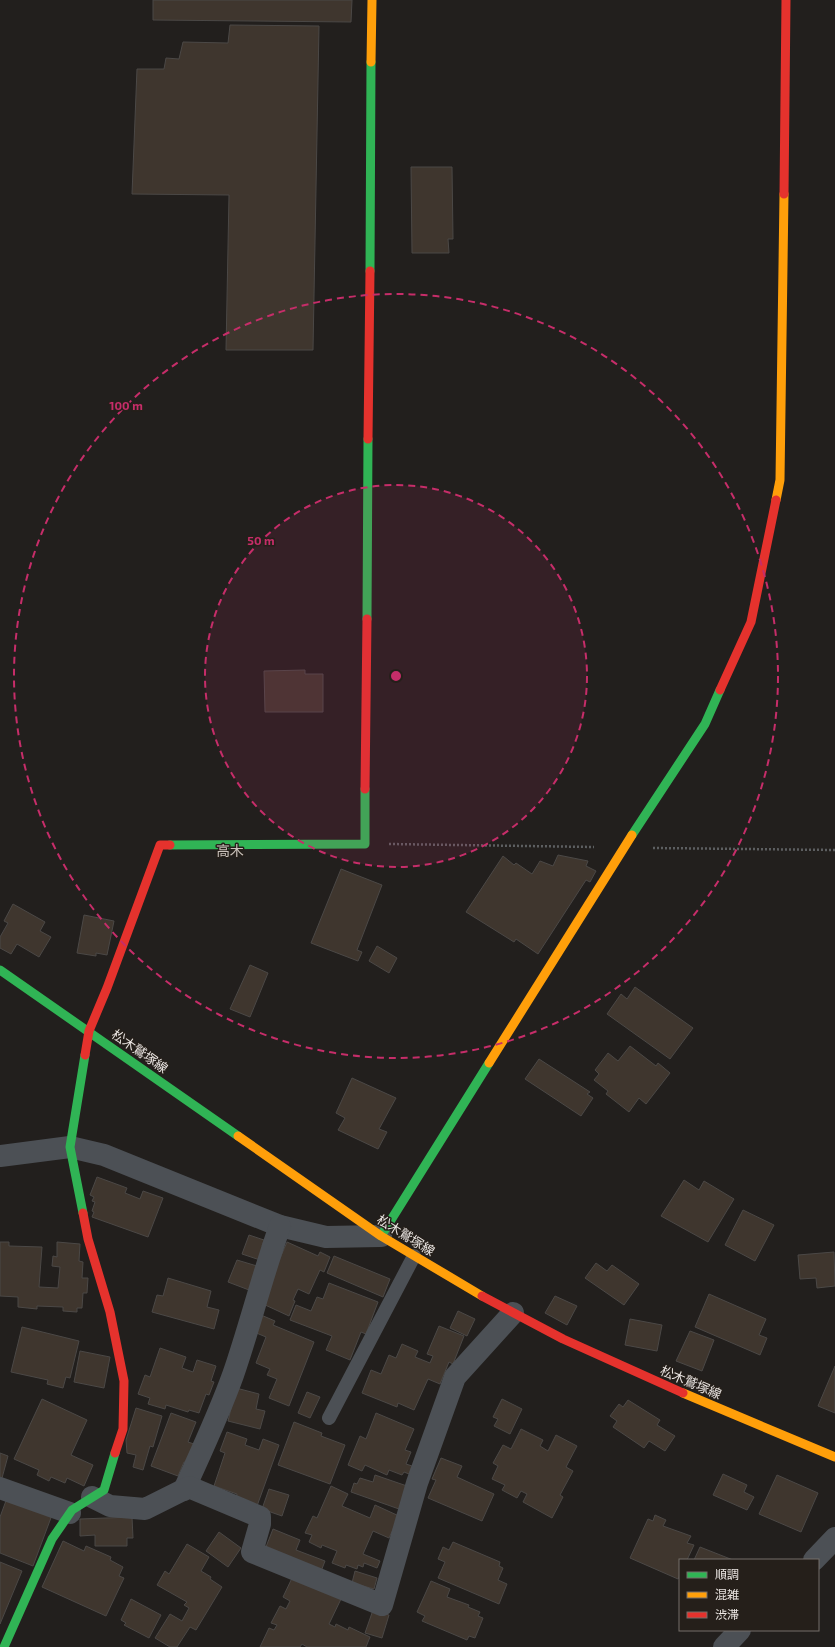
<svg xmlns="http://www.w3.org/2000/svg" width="835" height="1647" font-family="'Exo 2','Noto Sans JP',sans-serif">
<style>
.building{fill:#3f362e;stroke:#4b4846}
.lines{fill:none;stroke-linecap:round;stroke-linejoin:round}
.path{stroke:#5d5f61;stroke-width:2.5;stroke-dasharray:2 2;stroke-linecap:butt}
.lane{stroke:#4c5055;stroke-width:14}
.street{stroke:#4c5055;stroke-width:22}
.fast{stroke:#30b455;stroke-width:9}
.slow{stroke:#ff9f0a;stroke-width:9}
.jam{stroke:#e5322d;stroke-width:9}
.ring{fill:none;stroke:#c62d69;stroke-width:2;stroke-dasharray:7 5}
.labels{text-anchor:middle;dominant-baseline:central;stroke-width:3;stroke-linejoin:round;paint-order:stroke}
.street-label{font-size:13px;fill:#ebe6e3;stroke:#251f1a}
.neighbourhood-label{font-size:14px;fill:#cac2bc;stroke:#251f1a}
.centre{fill:#c62d69;stroke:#251f1a;stroke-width:2}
.ring-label{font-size:12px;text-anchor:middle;font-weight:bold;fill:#c62d69;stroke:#251f1a;stroke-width:3;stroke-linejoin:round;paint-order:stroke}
</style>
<rect width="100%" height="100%" fill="#221f1d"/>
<!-- building -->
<g class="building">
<path d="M153 0H352L351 22 153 20Z"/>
<path d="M230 25 319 26 313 350H226L229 195 132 194 137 69H164L166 58 179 59 183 42 228 43Z"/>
<path d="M411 167H452L453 239H448L449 253H412Z"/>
<path d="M305 670V674H323V712H265L264 671Z"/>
<path d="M558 855 588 861 586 866 596 871 590 882 586 880 538 954 516 939 514 942 466 912 503 856 514 865 516 863 532 874 540 861 553 866Z"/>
<path d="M341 869 382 885 357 950 362 952 358 961 311 943Z"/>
<path d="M13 904 45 922 40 931 51 937 39 957 17 944 11 954 0 948V937L8 923 4 921Z"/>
<path d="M84 915 114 921 107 955 96 953V956L77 953Z"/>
<path d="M377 946 397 958 389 973 369 961Z"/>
<path d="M250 965 268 973 250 1017 230 1009Z"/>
<path d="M635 987 693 1028 670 1059 607 1014 621 994 627 999Z"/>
<path d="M630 1046 656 1066 658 1063 670 1073 646 1104 639 1098 629 1112 606 1094 608 1091 594 1080 599 1074 595 1070 608 1053 618 1061Z"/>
<path d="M539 1059 590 1092 587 1094 593 1098 581 1116 525 1079Z"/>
<path d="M352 1078 396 1098 379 1129 387 1132 378 1149 338 1130 345 1118 336 1113Z"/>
<path d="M97 1177 127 1188 125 1193 140 1199 143 1191 163 1198 148 1237 92 1217 94 1212 92 1211 95 1202 92 1201 94 1197 90 1195Z"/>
<path d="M684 1180 699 1190 704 1181 734 1199 708 1242 661 1216Z"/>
<path d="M743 1210 774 1225 755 1261 725 1245Z"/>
<path d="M249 1235 264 1240 262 1246 264 1247 260 1260 242 1254Z"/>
<path d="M0 1242H9V1246L42 1247 39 1287 58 1288 60 1267 52 1266 53 1256 57 1257V1242L80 1244 79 1261 83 1262 82 1278H88L87 1293H83L82 1308H77V1312L63 1311V1307L37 1306V1309L18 1307V1297L0 1296Z"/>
<path d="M287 1242 318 1256 320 1252 330 1257 324 1272 320 1270 309 1294 298 1289 293 1300 295 1301 289 1316 263 1304 268 1286Z"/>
<path d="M834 1252 835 1286 817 1288 816 1278 800 1279 798 1255Z"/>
<path d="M334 1256 390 1279 383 1297 327 1273Z"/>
<path d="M237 1260 257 1266 249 1290 228 1282Z"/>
<path d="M596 1263 607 1271 612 1265 639 1284 624 1305 585 1278Z"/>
<path d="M168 1278 211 1291 207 1307 219 1310 214 1329 152 1312 157 1295 163 1296Z"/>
<path d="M329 1283 378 1302 366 1334 361 1332 350 1360 326 1350 332 1336 290 1320 296 1305 311 1311 317 1297 323 1299Z"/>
<path d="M709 1294 766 1319 759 1335 767 1338 760 1355 695 1327Z"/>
<path d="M555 1296 577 1306 567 1325 545 1313Z"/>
<path d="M458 1311 475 1319 467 1336 450 1328Z"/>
<path d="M261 1315 275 1321 273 1325 314 1342 289 1406 269 1398 277 1379 267 1375 270 1369 256 1363 266 1337 254 1332Z"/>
<path d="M630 1319 662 1325 657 1351 625 1345Z"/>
<path d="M439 1326 464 1336 453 1364 449 1362 440 1384 428 1379 414 1410 398 1403 397 1407 362 1393 371 1370 381 1374 389 1355 396 1358 402 1344 418 1351 415 1357 430 1363 433 1356 427 1354Z"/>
<path d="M22 1327 79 1341 70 1378 66 1377 63 1388 47 1384 48 1380 11 1372Z"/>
<path d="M690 1331 714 1340 702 1371 676 1361Z"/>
<path d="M160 1348 186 1357 182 1368 193 1372 197 1360 216 1366 211 1381 214 1382 209 1395 206 1394 199 1413 189 1410 188 1412 166 1405 165 1409 148 1404 150 1398 138 1394 145 1375 150 1377Z"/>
<path d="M80 1351 110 1357 104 1388 74 1382Z"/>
<path d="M835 1366V1413L818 1406Z"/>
<path d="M236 1388 259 1394 256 1409 265 1411 260 1429 228 1421Z"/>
<path d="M307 1392 320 1397 310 1418 298 1413Z"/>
<path d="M42 1399 87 1420 71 1455 93 1465 84 1486 67 1478 65 1483 51 1477 49 1481 37 1475 39 1470 14 1459Z"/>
<path d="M502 1399 522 1409 510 1434 494 1426 498 1419 493 1417Z"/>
<path d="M628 1400 660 1420 657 1425 675 1436 665 1451 649 1441 644 1448 613 1427 617 1421 610 1416 619 1404 623 1407Z"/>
<path d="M136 1408 162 1416 153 1447 150 1446 143 1470 133 1467 136 1455 127 1453 126 1440Z"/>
<path d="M171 1413 196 1422 188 1442 194 1444 187 1463 184 1462 178 1476 151 1466Z"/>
<path d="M376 1413 414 1429 405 1450 411 1452 406 1464 412 1466 409 1474 404 1472 402 1475 389 1470 387 1475 365 1465 362 1471 348 1465 360 1436 366 1439Z"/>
<path d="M294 1422 322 1433 321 1436 345 1445 330 1484 278 1465Z"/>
<path d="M521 1429 543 1440 540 1446 548 1451 556 1435 577 1446 566 1467 573 1471 560 1495 563 1497 552 1518 523 1502 527 1494 521 1491 517 1498 502 1490 505 1485 492 1479 498 1466 493 1463 503 1445 511 1449Z"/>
<path d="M227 1432 247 1439 245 1445 259 1450 263 1439 279 1445 257 1506 236 1499 237 1494 214 1486 225 1453 220 1451Z"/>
<path d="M0 1453 8 1456 2 1478 0 1477Z"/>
<path d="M441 1458 462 1466 457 1477 494 1494 482 1521 428 1498 436 1480 432 1479Z"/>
<path d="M723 1474 747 1485 744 1492 754 1497 747 1510 713 1495Z"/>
<path d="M375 1475 407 1486 399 1509 351 1492 354 1483 357 1484 360 1478 373 1482Z"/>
<path d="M777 1475 818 1493 801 1532 759 1514Z"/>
<path d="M331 1486 348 1494 342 1506 370 1518 375 1505 399 1516 389 1538 373 1531 363 1554 380 1561 377 1568 364 1563 363 1567 358 1565 357 1569 346 1565 345 1568 332 1563 337 1551 322 1545 321 1548 309 1542 312 1535 305 1533 313 1516 317 1518Z"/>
<path d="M269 1489 289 1495 282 1516 262 1509Z"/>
<path d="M7 1498 52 1515 33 1566 0 1553V1517Z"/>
<path d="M655 1515 666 1520 663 1526 691 1536 687 1543 694 1545 687 1560H680V1575L678 1579 630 1558 648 1519 653 1521Z"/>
<path d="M132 1517 133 1538H127V1546H95V1535L80 1536V1519Z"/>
<path d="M273 1529 300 1540 296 1550 325 1561 320 1574 264 1552Z"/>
<path d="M219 1532 241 1548 228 1567 206 1551Z"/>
<path d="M63 1541 84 1551 86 1546 111 1557 110 1560 123 1567 119 1576 124 1578 106 1616 42 1587Z"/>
<path d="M453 1542 500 1562 499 1566 503 1568 498 1580 507 1584 499 1604 438 1578 445 1562 438 1559 443 1547 449 1550Z"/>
<path d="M187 1544 209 1557 201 1571 211 1577 210 1579 222 1587 196 1630 190 1627 177 1647H170L155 1638 170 1614 182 1621 189 1608 184 1605 187 1602 157 1585 165 1571 169 1574Z"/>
<path d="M700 1547 733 1560H694Z"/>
<path d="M0 1562 22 1571 0 1624Z"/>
<path d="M355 1571 377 1578 374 1589 352 1583Z"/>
<path d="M293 1576 341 1599 329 1624 335 1627 336 1624 348 1630 349 1627 370 1637 366 1647H307L302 1644 300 1647H260L269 1628 274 1630 277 1625 271 1623 280 1606 286 1609 290 1601 283 1597Z"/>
<path d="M431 1581 450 1589 447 1597 469 1605 468 1607 480 1612 478 1616 483 1618 475 1638 469 1636 467 1640 422 1621 425 1616 417 1612Z"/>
<path d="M131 1599 161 1615 149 1638 124 1625 126 1623 121 1620Z"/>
<path d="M373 1610 389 1615 382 1638 365 1633Z"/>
</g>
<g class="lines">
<!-- path -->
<g class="path">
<path d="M389 844 594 847"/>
<path d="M653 848 835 850"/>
</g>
<!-- lane -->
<path class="lane" d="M329 1418 414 1256"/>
<!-- street -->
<g class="street">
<path d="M0 1156 70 1147 104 1155 280 1226 326 1237 381 1236"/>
<path d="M0 1488 70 1513"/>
<path d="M184 1490C201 1452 219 1414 233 1375 250 1326 262 1276 280 1226"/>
<path d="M92 1497 110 1506 145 1509 189 1487 260 1517V1524L252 1552 382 1605 417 1483 455 1377 513 1313"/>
<path d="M814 1560 835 1538"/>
<path d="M724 1647 740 1630"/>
</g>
<!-- fast -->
<g class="fast">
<path d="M370 271 371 62"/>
<path d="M367 619 368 439"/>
<path d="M632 835 705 724 720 690"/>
<path d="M170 845 365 844V789"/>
<path d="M0 970 238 1136"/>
<path d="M83 1213 70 1147 85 1055"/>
<path d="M381 1236 489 1063"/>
<path d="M4 1647 52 1539 72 1510 104 1490 115 1453"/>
</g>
<!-- slow -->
<g class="slow">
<path d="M371 62 372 0"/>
<path d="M776 500 780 480 784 194"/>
<path d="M489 1063 632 835"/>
<path d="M238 1136 381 1236 482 1296"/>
<path d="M683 1393 835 1457"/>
</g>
<!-- jam -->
<g class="jam">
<path d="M784 194 786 0"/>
<path d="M368 439 370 271"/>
<path d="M720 690 751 622 776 500"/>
<path d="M365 789 367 619"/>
<path d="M85 1055 89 1031 107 988 160 845H170"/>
<path d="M83 1213 88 1239 110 1312 124 1381 123 1429 115 1453"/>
<path d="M482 1296 563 1339 683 1393"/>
</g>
</g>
<!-- distance rings -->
<circle cx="396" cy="676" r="191" fill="#c62d69" fill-opacity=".12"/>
<g class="ring">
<circle cx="396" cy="676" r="191"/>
<circle cx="396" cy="676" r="382"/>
</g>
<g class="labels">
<!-- street labels -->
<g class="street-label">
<text transform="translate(140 1051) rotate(35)">松木鷲塚線</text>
<text transform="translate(406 1235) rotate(32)">松木鷲塚線</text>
<text transform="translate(691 1382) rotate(23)">松木鷲塚線</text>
</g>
<!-- neighbourhood labels -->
<g class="neighbourhood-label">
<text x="230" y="850">高木</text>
</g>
</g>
<circle cx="396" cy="676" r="6" class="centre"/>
<g class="ring-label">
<text x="126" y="410">100 m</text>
<text x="261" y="545">50 m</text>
</g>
<!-- legend -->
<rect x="679" y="1559" width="140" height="72" fill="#251f1a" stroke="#746f6a"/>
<rect x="687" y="1572" width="20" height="6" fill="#30b455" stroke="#746f6a"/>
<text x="715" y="1579" font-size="12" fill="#ebe6e3">順調</text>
<rect x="687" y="1592" width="20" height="6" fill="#ff9f0a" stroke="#746f6a"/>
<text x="715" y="1599" font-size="12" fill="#ebe6e3">混雑</text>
<rect x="687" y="1612" width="20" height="6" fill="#e5322d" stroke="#746f6a"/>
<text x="715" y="1619" font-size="12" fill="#ebe6e3">渋滞</text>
</svg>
